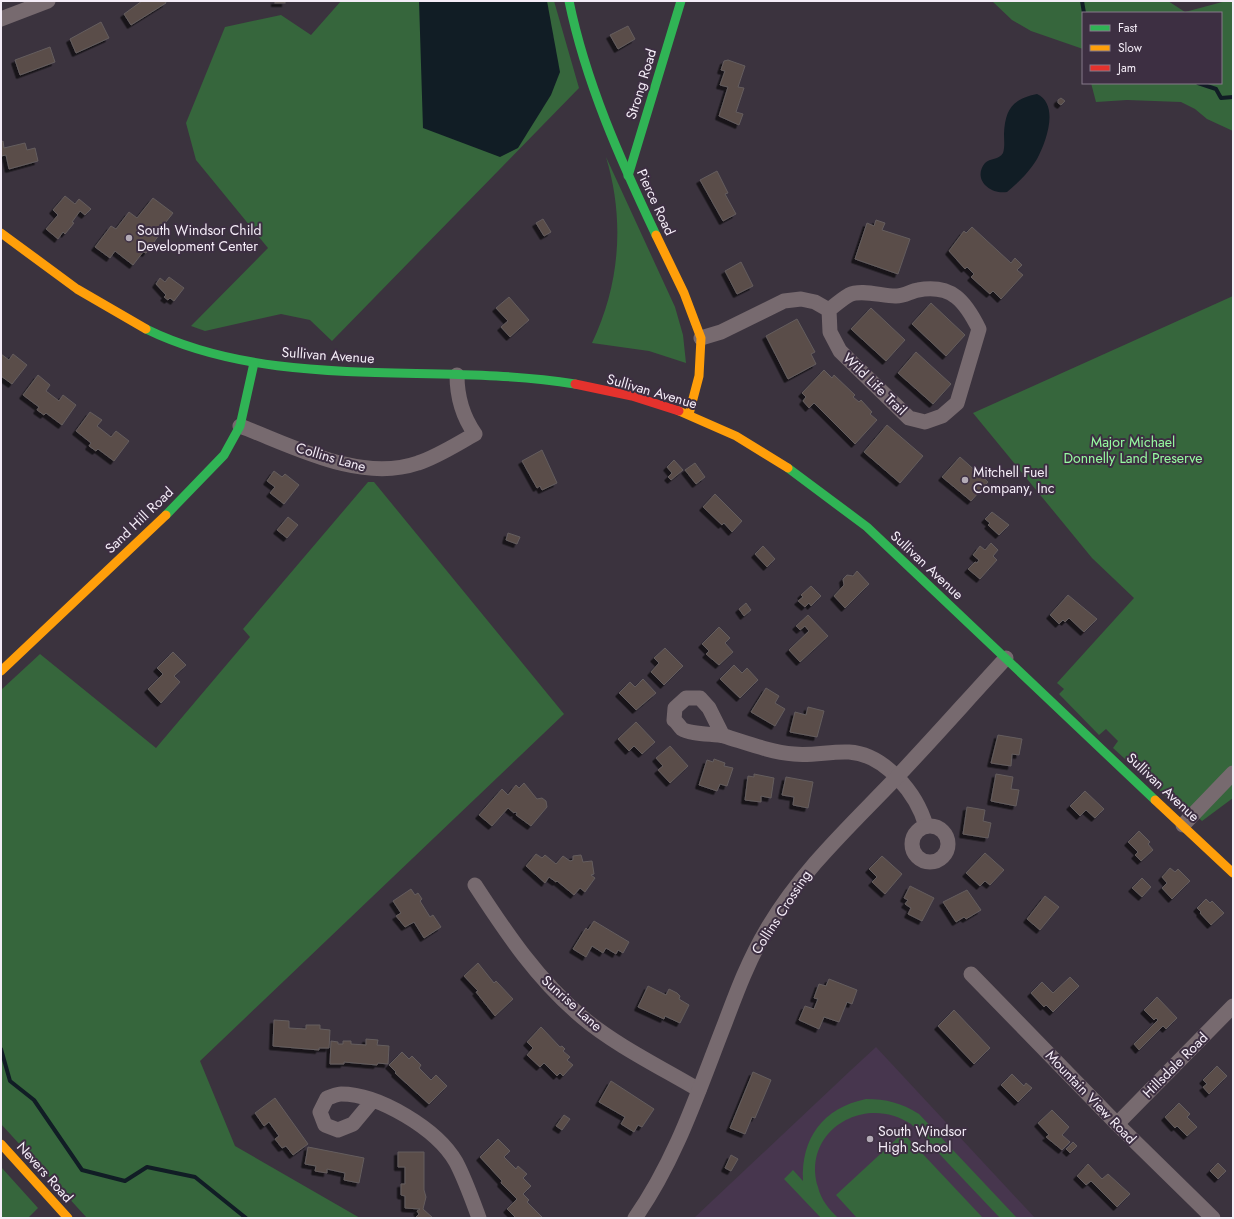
<svg xmlns="http://www.w3.org/2000/svg" width="1234" height="1219" font-family="Jost,sans-serif">
<style>
.built{fill:#47364e}
.green{fill:#36663c}
.water{fill:#111d25}
.lines{fill:none;stroke-linecap:round;stroke-linejoin:round}
.stream{stroke:#111d25;stroke-width:4}
.building{fill:#5a4d48;stroke:#645d5e;filter:url(#shadow)}
.street{stroke:#776a6f;stroke-width:15}
.fast{stroke:#30b455;stroke-width:9}
.slow{stroke:#ff9f0a;stroke-width:9}
.jam{stroke:#e5322d;stroke-width:9}
.poi-dot{fill:#b3abb6;stroke:#3d2f42;stroke-width:1.5}
.labels{text-anchor:middle;dominant-baseline:central;stroke-width:4;stroke-linejoin:round;paint-order:stroke}
.street-label{font-size:14px;fill:#f4ecf7;stroke:#3d2f42}
.poi-label{font-size:14px;fill:#f4ecf7;stroke:#3d2f42;text-anchor:start}
.park-label{font-size:14px;fill:#97fba1;stroke:#3d2f42}
</style>
<defs>
<filter id="shadow"><feDropShadow dx="-3.5" dy="3.5" stdDeviation="0" flood-color="#0009"/></filter>
</defs>
<rect width="100%" height="100%" fill="#3b333e"/>
<!-- built -->
<path class="built" d="M876 1047 1035 1218H694L850 1071Z"/>
<!-- green -->
<g class="green">
<path d="M341 1H554L579 88 332 341 310 320 281 314 205 331 191 326 268 248 196 160 186 123 225 27 281 15 311 35Z"/>
<path d="M992 1H1168L1185 12 1226 1H1233V131L1207 119 1195 109 1181 102 1127 100 1096 102 1091 83H1221V13H1083V49L1031 31 1012 20Z"/>
<path d="M606 157 675 307 683 335 686 363 649 351 592 343C620 284 625 220 606 157Z"/>
<path d="M1233 296V798L1202 821 1185 805 1181 810 1113 748 1118 741 1106 729 1099 735 1059 694 1064 689 1057 683 1134 598 1092 558 973 413Z"/>
<path d="M368 482H374L564 714 200 1061 235 1146 360 1218H87L1 1124V690L40 654 156 748 250 637 243 629Z"/>
<path d="M866 1099C886 1099 902 1103 919 1114L1017 1218H1000L911 1124C865 1093 801 1131 818 1187 821 1200 829 1209 838 1218H821L784 1179 793 1170 803 1181C801 1138 823 1108 866 1099Z"/>
<path d="M903 1133 983 1218H857L836 1195Z"/>
<path d="M1 1167 38 1208 28 1218H1Z"/>
</g>
<!-- water -->
<g class="water">
<path d="M419 1H547L560 72 551 95 518 148 500 157 423 128Z"/>
<path d="M1037 94C1060 105 1046 142 1037 159 1030 171 1018 183 1007 192 990 195 972 179 985 163 990 158 999 160 1003 153 1005 147 1004 140 1004 134 1005 110 1012 99 1037 94Z"/>
</g>
<g class="lines">
<!-- stream -->
<g class="stream">
<path d="M1082 1 1084 13"/>
<path d="M1198 83 1216 89 1221 98 1233 97"/>
<path d="M1 1049 10 1081 34 1100 82 1170 125 1181 147 1167 195 1177 246 1218"/>
</g>
</g>
<!-- building -->
<g class="building">
<path d="M142 1H165L166 3 131 25 124 14Z"/>
<rect x="275" y="1" width="10" height="2"/>
<path d="M101 22 109 38 76 53 70 39Z"/>
<path d="M628 26 635 39 618 49 610 35Z"/>
<path d="M50 47 55 62 20 75 15 60Z"/>
<path d="M728 60 745 66 738 87 744 88 736 112 743 114 739 125 719 116 728 87 720 85 725 71 721 70 724 61Z"/>
<path d="M1061 98 1065 101 1061 105 1058 103V100Z"/>
<path d="M3 141 4 148 25 143 27 150 35 148 38 161 9 169 6 155 1 156V142Z"/>
<path d="M717 171 728 193 725 194 736 214 723 221 700 180Z"/>
<path d="M65 196 75 204 79 199 91 209 85 215 80 211 72 222 74 223 65 234 63 232 58 239 46 229 58 215 53 210Z"/>
<path d="M153 198 173 213 162 227 164 228 146 253 143 252 133 265 115 251 110 258 95 247 111 226 116 229 129 212 137 218Z"/>
<path d="M543 219 551 232 544 236 536 223Z"/>
<path d="M876 220 885 223 882 230 910 239 898 274 855 259 867 223 874 226Z"/>
<path d="M972 227 1011 263 1015 258 1022 265 1017 270 1023 275 1001 299 993 291 990 294 971 277 974 274 967 267 965 269 949 251 964 231 966 233Z"/>
<path d="M741 262 753 286 737 294 725 271Z"/>
<path d="M169 277 184 288 174 301 170 298 168 300 164 297 166 295 156 284 160 278 165 282Z"/>
<path d="M509 297 529 320 510 337 501 327 508 321 496 308Z"/>
<path d="M931 303 965 335 946 356 912 324Z"/>
<path d="M871 308 905 340 886 361 851 329Z"/>
<path d="M797 319 815 352 811 354 816 364 788 379 766 336Z"/>
<path d="M916 352 951 384 933 404 898 373Z"/>
<path d="M1 354 9 360 13 354 27 365 12 384 1 376Z"/>
<path d="M824 370 832 378 834 375 855 395 853 397 859 402 861 400 872 412 870 414 877 420 855 444 814 403 809 408 803 401 806 397 802 393Z"/>
<path d="M38 375 50 385 46 391 59 401 63 395 76 405 62 425 46 413 44 415 37 410 39 407 23 395Z"/>
<path d="M90 412 102 420 97 426 111 437 116 431 129 441 114 461 98 449 96 451 89 446 91 443 76 431Z"/>
<path d="M887 425 923 456 900 483 864 452Z"/>
<path d="M542 450 557 483 542 490 540 486 537 488 522 461Z"/>
<path d="M960 457 988 482 971 501 942 477Z"/>
<path d="M674 460 683 470 671 480 668 477 672 473 667 467Z"/>
<path d="M695 463 705 477 696 484 685 470Z"/>
<path d="M274 471 282 477 285 474 299 485 284 504 270 493 275 487 267 481Z"/>
<path d="M715 494 742 521 732 532 724 523 722 525 703 507Z"/>
<path d="M992 512 1009 525 999 535 988 525 990 523 985 519Z"/>
<path d="M288 517 298 525 287 538 277 530Z"/>
<path d="M508 533 520 537 517 544 506 540Z"/>
<path d="M991 543 998 550 993 556 997 560 980 579 968 569 975 562 977 563 979 560 973 555 980 546 985 550Z"/>
<path d="M763 546 775 559 767 567 755 554Z"/>
<path d="M857 571 869 584 845 608 834 596 844 585 843 579 847 575 853 576Z"/>
<path d="M811 586 821 596 811 606 809 603 805 607 798 601 803 597 801 595Z"/>
<path d="M1068 595 1097 619 1084 632 1069 618 1065 622 1063 620 1059 624 1050 615Z"/>
<path d="M746 603 751 610 744 616 739 609Z"/>
<path d="M808 615 828 636 800 662 789 650 809 631 805 626 800 630 796 626Z"/>
<path d="M719 627 730 638 725 643 733 652 719 665 706 654 709 651 702 644Z"/>
<path d="M665 648 683 666 664 685 651 672 659 663 654 658Z"/>
<path d="M173 652 186 665 174 676 180 682 161 703 148 689 163 674 157 668Z"/>
<path d="M734 665 742 673 747 668 758 680 740 698 720 679Z"/>
<path d="M643 679 656 693 636 710 619 693 630 682 635 687Z"/>
<path d="M766 688 779 696 775 703 785 709 775 726 751 712Z"/>
<path d="M808 707 824 711 817 737 790 732 795 712 806 715Z"/>
<path d="M636 722 655 742 642 754 634 746 629 751 618 739Z"/>
<path d="M998 735 1022 739 1019 755 1012 754 1011 766 991 763Z"/>
<path d="M670 746 688 766 670 783 658 770 663 766 656 758Z"/>
<path d="M714 759 725 763 724 766 733 768 727 786 720 784 717 791 699 785 707 760 713 762Z"/>
<path d="M754 774 774 778 771 798 761 796V802L745 800 748 776 754 777Z"/>
<path d="M996 774 1013 777 1011 789 1019 790 1016 806 991 801Z"/>
<path d="M786 777 813 782 808 808 793 805 794 797 782 795Z"/>
<path d="M524 783 537 799 542 798 546 801 547 807 531 826 516 815 517 813 515 812 514 813 508 808 492 826 479 815 502 789 508 795 516 785 519 788Z"/>
<path d="M1085 791 1104 809 1095 818 1086 810 1080 816 1070 806Z"/>
<path d="M967 807 985 810 983 821 991 823 988 838 963 834Z"/>
<path d="M1139 831 1150 842 1148 844 1153 850 1141 861 1135 855 1138 852 1128 842Z"/>
<path d="M985 853 1004 870 990 885 985 881 980 886 966 873Z"/>
<path d="M536 854 542 858 545 855 556 864 563 856 570 861 573 860V856L581 855 583 862 592 861 594 874 591 875 595 878 585 892 580 888 574 895 557 881 556 882 549 877 545 883 526 866Z"/>
<path d="M882 856 902 874 885 894 872 882 877 877 869 869Z"/>
<path d="M1170 868 1175 872 1178 869 1190 881 1172 899 1162 888 1167 883 1162 877Z"/>
<path d="M1142 878 1151 887 1142 897 1132 888Z"/>
<path d="M910 886 934 898 922 921 908 914 911 908 905 904 908 900 904 898Z"/>
<path d="M411 889 415 895 418 893 422 899 420 901 430 917 433 915 441 927 424 938 414 922 405 927 396 916 401 913 393 901Z"/>
<path d="M967 890 981 910 966 919 964 917 956 922 943 902Z"/>
<path d="M1045 896 1059 907 1040 930 1027 919Z"/>
<path d="M1206 899 1210 903 1212 901 1224 913 1211 925 1200 913 1201 912 1197 908Z"/>
<path d="M594 921 629 942 623 953 618 950 616 954 606 948 603 953 592 946 586 957 573 949 586 928 588 930Z"/>
<path d="M478 963 494 983 496 981 513 999 495 1016 476 992 478 991 464 976Z"/>
<path d="M1070 977 1079 986 1053 1012 1046 1005 1044 1007 1031 993 1042 982 1053 993Z"/>
<path d="M829 979 857 990 852 1004 847 1002 839 1022 824 1017 819 1029 799 1020 805 1006 814 1009 818 999 814 998 819 984 826 986Z"/>
<path d="M648 986 666 995 669 989 677 993 680 996 679 999 689 1005 680 1023 665 1016 664 1019 638 1007Z"/>
<path d="M1157 997 1177 1018 1166 1029 1163 1026 1139 1050 1134 1044 1158 1020 1156 1018 1154 1020 1144 1010Z"/>
<path d="M954 1010 990 1048 974 1064 938 1026Z"/>
<path d="M274 1020 289 1021V1028L306 1029V1025H320V1029L330 1030 329 1048H319V1050L273 1046Z"/>
<path d="M541 1027 560 1047 562 1046 565 1049 563 1051 570 1057 567 1060 573 1065 563 1076 560 1073 557 1076 544 1063 540 1067 527 1055 533 1048 527 1042Z"/>
<path d="M366 1039 378 1040 377 1045 389 1046 388 1064 378 1063 377 1065 344 1062V1064H330L331 1041 338 1042V1044H343V1041H351V1044L366 1045Z"/>
<path d="M402 1052 409 1059 412 1056 421 1065 419 1068 431 1080 436 1075 447 1086 429 1104 395 1073 396 1072 389 1065Z"/>
<path d="M1217 1066 1227 1076 1209 1094 1203 1087 1207 1084 1203 1080Z"/>
<path d="M753 1072 771 1080 755 1118 752 1117 745 1134 730 1128Z"/>
<path d="M1012 1074 1024 1086 1026 1083 1032 1088 1018 1102 1001 1085Z"/>
<path d="M611 1081 654 1109 642 1127 638 1125 634 1132 621 1124 625 1117 599 1102Z"/>
<path d="M275 1098 308 1144 293 1155 286 1146 282 1148 275 1139 279 1136 269 1122 264 1126 255 1113Z"/>
<path d="M1179 1103 1190 1114 1187 1117 1197 1127 1187 1136 1177 1126 1175 1128 1165 1117Z"/>
<path d="M1052 1110 1069 1127 1062 1135 1070 1142 1062 1150 1046 1137 1049 1135 1038 1123Z"/>
<path d="M564 1115 570 1119 562 1130 556 1126Z"/>
<path d="M498 1139 510 1151 504 1157 516 1169 518 1166 527 1174 523 1178 531 1186 523 1194 529 1200 527 1202 543 1218H516L507 1209 517 1199 501 1183 502 1181 480 1157Z"/>
<path d="M1073 1142 1077 1146 1070 1153 1066 1149Z"/>
<path d="M308 1147 364 1158 359 1183 344 1180 345 1173 327 1169V1173L315 1171 316 1166 305 1164Z"/>
<path d="M398 1152H424V1190L426 1197 423 1209 433 1218H415L419 1214 417 1211 420 1209 405 1208V1196L401 1195V1184H405V1167H398Z"/>
<path d="M731 1155 738 1159 731 1171 725 1168Z"/>
<path d="M1218 1163 1226 1171 1218 1179 1210 1171Z"/>
<path d="M1088 1164 1102 1179 1108 1174 1130 1194 1117 1207 1091 1181 1086 1185 1077 1176Z"/>
</g>
<g class="lines">
<!-- street -->
<g class="street">
<path d="M1 19 48 1"/>
<path d="M701 338 721 332 784 301 801 299 815 302 829 310 830 332 840 351 909 418 925 422 942 416 957 403 979 329C965 301 952 284 918 290 911 291 903 297 895 296 882 296 861 289 849 295 842 299 835 305 829 310"/>
<path d="M240 426C293 446 360 483 418 463 437 457 457 444 475 434 463 417 457 396 457 375"/>
<path d="M723 736 709 708 700 698H686L675 708 674 720C677 722 679 726 682 729 689 734 714 734 724 736 747 743 770 752 794 754 812 756 831 751 849 752 885 754 917 794 926 826"/>
<path d="M1183 825 1233 773"/>
<circle cx="930" cy="844" r="18"/>
<path d="M475 885C507 934 537 979 582 1017 615 1045 662 1068 699 1090"/>
<path d="M971 974 1117 1124 1213 1218"/>
<path d="M373 1100 353 1124 338 1130 325 1125 320 1112 327 1098C331 1097 337 1094 341 1094 379 1094 437 1129 456 1162 465 1179 472 1199 479 1218"/>
<path d="M1117 1124 1233 1006"/>
<path d="M635 1218C676 1160 699 1089 725 1023 737 991 749 959 767 929 802 870 848 828 895 779 933 739 969 698 1006 658"/>
</g>
<!-- fast -->
<g class="fast">
<path d="M569 1C586 83 620 159 656 235"/>
<path d="M628 176 681 1"/>
<path d="M146 329C277 393 434 361 575 384"/>
<path d="M788 468 867 527 1155 800"/>
<path d="M166 515 224 455 240 426 254 363"/>
</g>
<!-- slow -->
<g class="slow">
<path d="M1 233 77 289 146 329"/>
<path d="M656 235 684 293 701 338 699 376 689 414"/>
<path d="M679 411 736 436 788 468"/>
<path d="M1 671 166 515"/>
<path d="M1155 800 1233 873"/>
<path d="M1 1144 68 1218"/>
</g>
<!-- jam -->
<path class="jam" d="M575 384 632 396 679 411"/>
</g>
<!-- markers -->
<g class="poi-dot">
<circle cx="129" cy="238" r="4"/>
<circle cx="965" cy="480" r="4"/>
<circle cx="870" cy="1139" r="4"/>
</g>
<g class="labels">
<!-- street labels -->
<g class="street-label">
<text transform="translate(641 84) rotate(-73)">Strong Road</text>
<text transform="translate(656 202) rotate(65)">Pierce Road</text>
<text transform="translate(328 355) rotate(4)">Sullivan Avenue</text>
<text transform="translate(875 384) rotate(44)">Wild Life Trail</text>
<text transform="translate(652 391) rotate(16)">Sullivan Avenue</text>
<text transform="translate(331 457) rotate(16)">Collins Lane</text>
<text transform="translate(139 520) rotate(-44)">Sand Hill Road</text>
<text transform="translate(927 565) rotate(43)">Sullivan Avenue</text>
<text transform="translate(1163 787) rotate(43)">Sullivan Avenue</text>
<text transform="translate(781 912) rotate(-57)">Collins Crossing</text>
<text transform="translate(572 1003) rotate(42)">Sunrise Lane</text>
<text transform="translate(1175 1065) rotate(-45)">Hillsdale Road</text>
<text transform="translate(1091 1097) rotate(46)">Mountain View Road</text>
<text transform="translate(45 1172) rotate(48)">Nevers Road</text>
</g>
<!-- poi labels -->
<g class="poi-label">
<text x="137" y="230">South Windsor Child<tspan x="137" dy="16">Development Center</tspan></text>
<text x="973" y="472">Mitchell Fuel<tspan x="973" dy="16">Company, Inc</tspan></text>
<text x="878" y="1131">South Windsor<tspan x="878" dy="16">High School</tspan></text>
</g>
<!-- park labels -->
<g class="park-label">
<text x="1133" y="442">Major Michael<tspan x="1133" dy="16">Donnelly Land Preserve</tspan></text>
</g>
</g>
<!-- border -->
<rect width="1234" height="1219" fill="none" stroke="#f4ecf7" stroke-width="4"/>
<!-- legend -->
<rect x="1082" y="12" width="140" height="72" fill="#3d2f42" stroke="#867b8a"/>
<rect x="1090" y="25" width="20" height="6" fill="#30b455" stroke="#867b8a"/>
<text x="1118" y="32" font-size="12" fill="#f4ecf7">Fast</text>
<rect x="1090" y="45" width="20" height="6" fill="#ff9f0a" stroke="#867b8a"/>
<text x="1118" y="52" font-size="12" fill="#f4ecf7">Slow</text>
<rect x="1090" y="65" width="20" height="6" fill="#e5322d" stroke="#867b8a"/>
<text x="1118" y="72" font-size="12" fill="#f4ecf7">Jam</text>
</svg>
